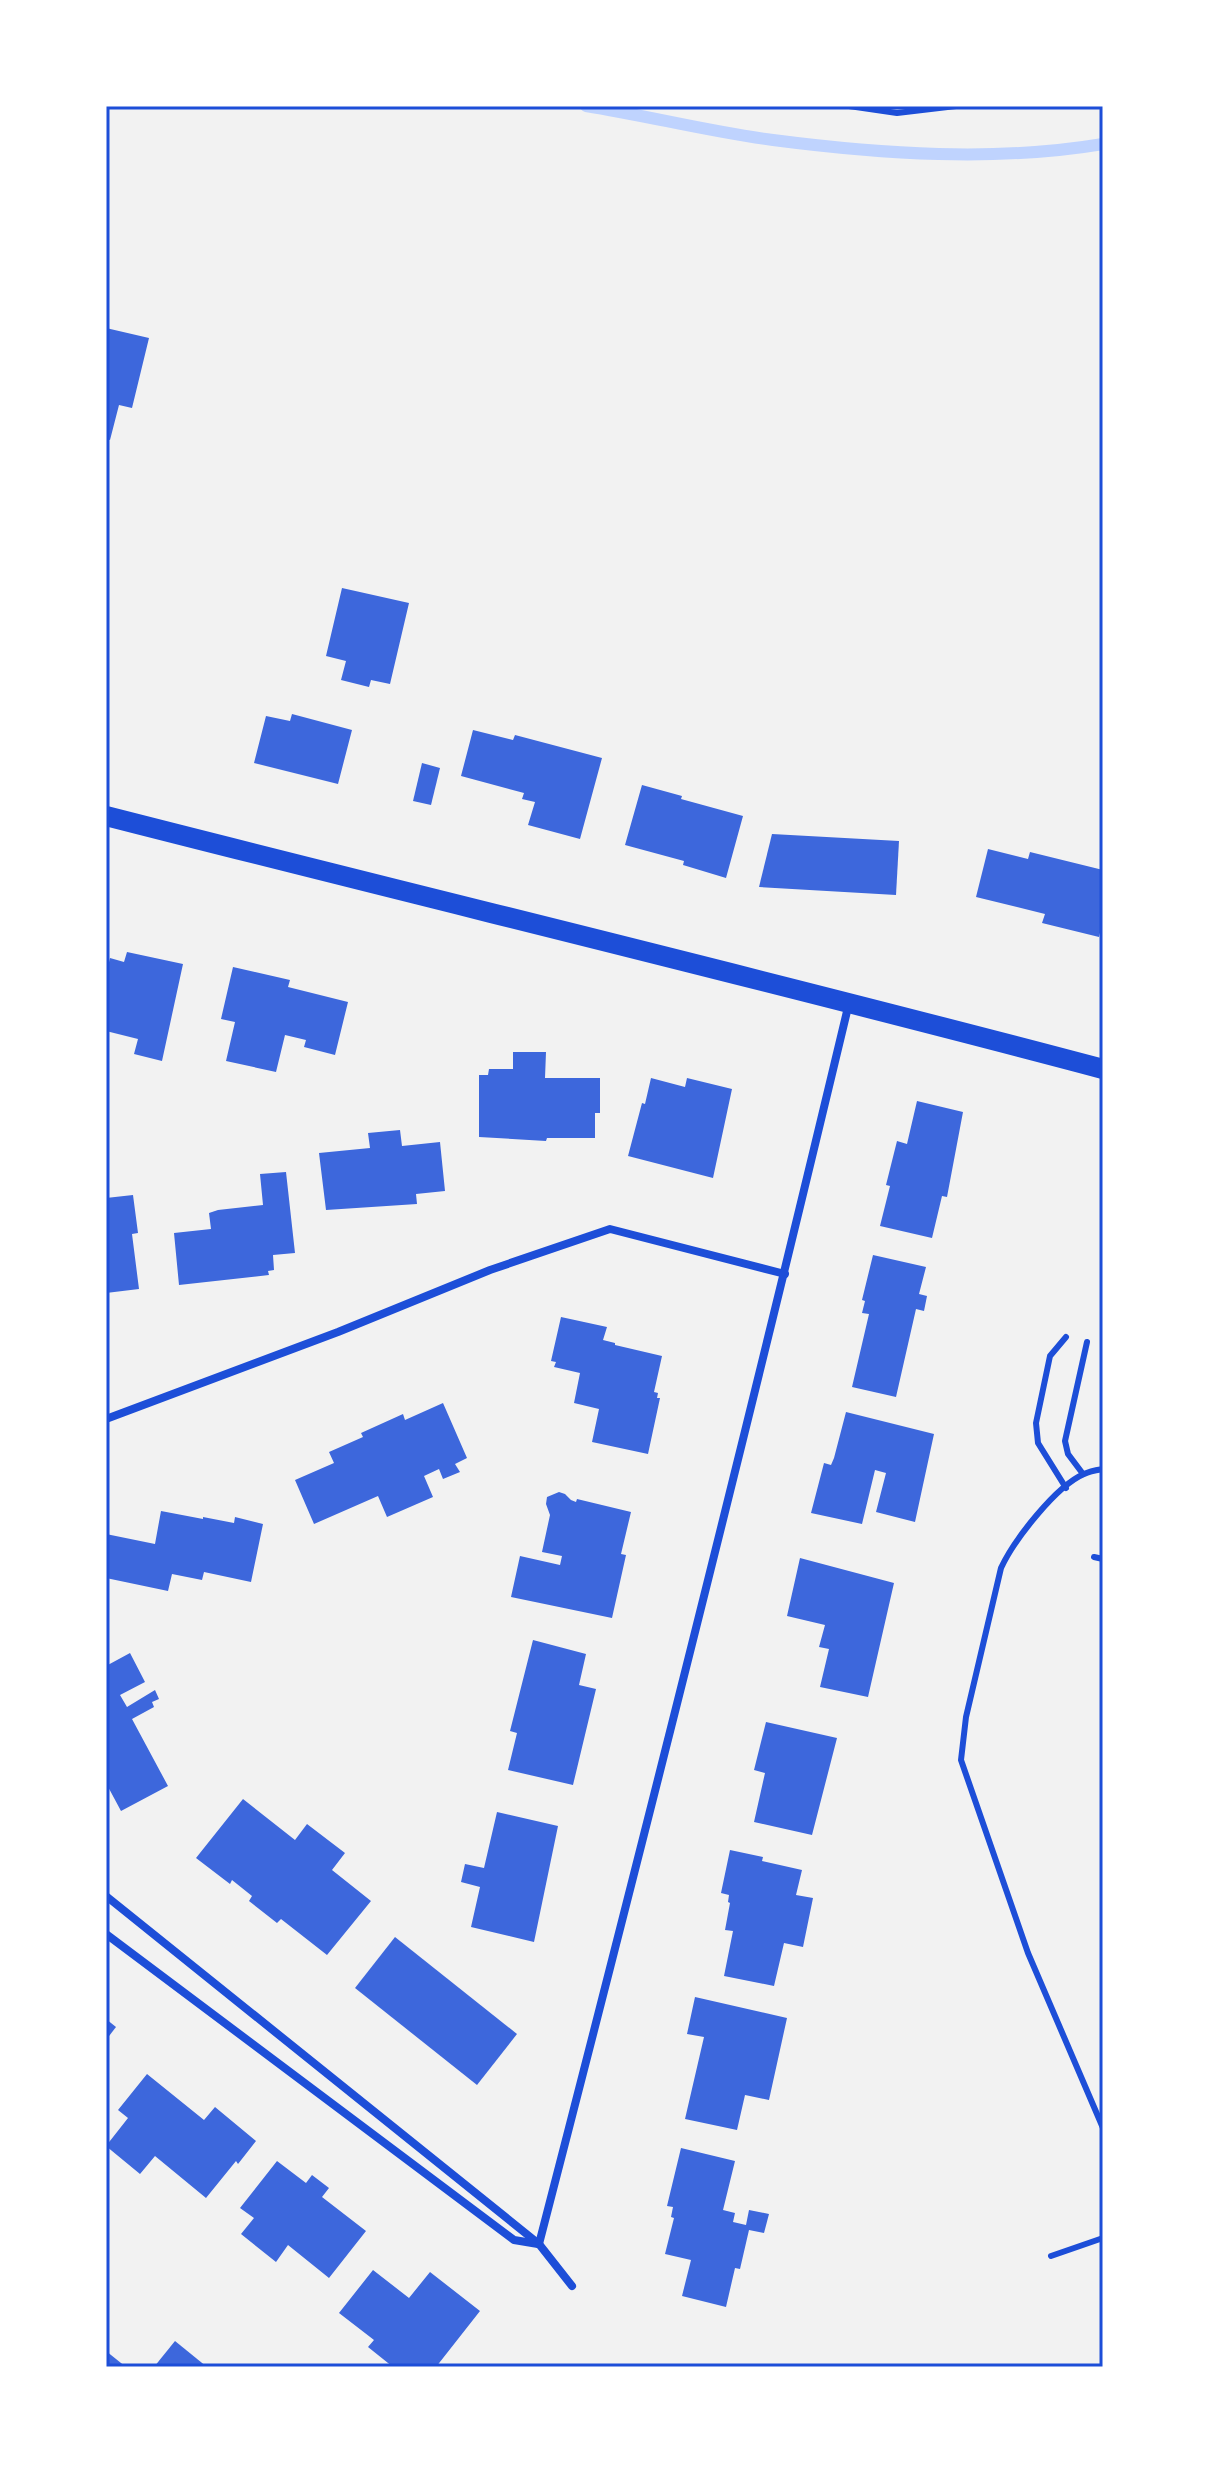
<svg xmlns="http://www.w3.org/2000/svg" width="1209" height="2473" font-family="'Public Sans',sans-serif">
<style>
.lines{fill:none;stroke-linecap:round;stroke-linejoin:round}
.stream{stroke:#bfd3fe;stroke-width:12}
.building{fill:#3d67dc}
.service{stroke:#1d4ed8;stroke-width:6}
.minor{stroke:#1d4ed8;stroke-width:8}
.primary{stroke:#1d4ed8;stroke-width:20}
.neatline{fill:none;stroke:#1d4ed8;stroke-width:3}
</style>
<rect width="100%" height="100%" fill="#f2f2f2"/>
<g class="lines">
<!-- stream -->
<path class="stream" d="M586 106C649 116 710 132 773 140 881 154 996 162 1103 144"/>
</g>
<!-- building -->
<g class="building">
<path d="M106 328 149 338 132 408 119 405 110 440 106 439Z"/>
<path d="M342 588 409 603 390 684 371 680 369 687 341 680 346 661 326 656Z"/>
<path d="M292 714 352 730 338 784 254 763 266 716 290 721Z"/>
<path d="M473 730 513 740 515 735 602 758 580 839 528 825 535 802 522 799 524 793 461 776Z"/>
<path d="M422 763 440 768 431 805 413 801Z"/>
<path d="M642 785 682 796 681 799 743 816 726 878 683 865 684 861 625 845Z"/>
<path d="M772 834 899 841 896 895 759 887Z"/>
<path d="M988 849 1028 859 1030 852 1103 870V920L1099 937 1042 923 1045 914 976 897Z"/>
<path d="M127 952 183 964 162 1061 134 1054 138 1039 106 1031V975L110 958 124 962Z"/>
<path d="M233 967 290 980 288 987 348 1002 335 1055 304 1047 306 1040 285 1035 276 1072 226 1061 235 1022 221 1019Z"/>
<path d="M513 1052H546L545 1078H600V1113H595V1138H547L546 1141 479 1137V1075H488L489 1069H513Z"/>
<path d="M651 1078 685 1087 687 1078 732 1089 713 1178 628 1156 642 1103 645 1104Z"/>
<path d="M917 1101 963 1112 947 1197 942 1196 932 1238 880 1226 890 1186 886 1185 897 1141 907 1144Z"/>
<path d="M400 1130 402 1146 440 1142 445 1191 416 1194 417 1204 326 1210 319 1153 370 1148 368 1133Z"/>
<path d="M286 1172 295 1253 273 1255 274 1270 268 1271 269 1275 179 1285 174 1233 211 1229 209 1213 218 1210 263 1205 260 1174Z"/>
<path d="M133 1195 138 1233 132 1234 139 1289 106 1293V1198Z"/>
<path d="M873 1255 926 1267 919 1294 927 1296 924 1311 916 1309 896 1397 852 1387 869 1314 862 1313 865 1301 862 1300Z"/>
<path d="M561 1317 607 1327 603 1340 615 1343V1345L662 1356 654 1392 658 1393 657 1398H660L648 1454 592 1442 599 1409 574 1403 580 1373 554 1367 556 1362 551 1361Z"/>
<path d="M443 1403 467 1458 455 1464 460 1472 443 1479 439 1469 424 1476 433 1497 387 1517 378 1496 314 1524 295 1480 334 1463 329 1452 363 1437 361 1433 403 1414 405 1420Z"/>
<path d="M846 1412 934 1434 915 1522 876 1512 886 1473 875 1470 862 1524 811 1513 824 1463 831 1465 834 1458Z"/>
<path d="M559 1492 565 1494 571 1500 576 1502 577 1499 631 1512 621 1554 626 1555 612 1618 511 1597 520 1556 560 1565 562 1556 542 1552 550 1515 546 1504 547 1497Z"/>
<path d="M161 1511 203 1519V1517L234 1523 235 1517 263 1524 251 1582 204 1572 202 1580 172 1574 168 1591 106 1578V1534L155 1544Z"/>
<path d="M800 1558 894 1583 868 1697 820 1687 829 1649 819 1647 825 1625 787 1616Z"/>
<path d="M533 1640 586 1654 579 1685 596 1689 573 1785 508 1770 517 1733 510 1731Z"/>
<path d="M130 1653 145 1682 120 1695 127 1707 155 1690 159 1699 152 1702 154 1707 132 1719 168 1786 121 1811 106 1783V1666Z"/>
<path d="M766 1722 837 1738 812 1835 754 1822 765 1773 754 1770Z"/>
<path d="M243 1799 295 1840 307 1824 345 1853 332 1870 371 1901 327 1955 281 1919 277 1923 249 1901 252 1896 232 1880 230 1884 196 1858Z"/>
<path d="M497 1812 558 1826 534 1942 471 1927 480 1887 461 1882 465 1864 484 1868Z"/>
<path d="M730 1850 763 1857 762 1861 802 1870 796 1895 813 1898 803 1947 784 1943 774 1986 724 1976 733 1931 725 1930 730 1903 728 1902 729 1895 721 1893Z"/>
<path d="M395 1937 517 2034 477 2085 355 1988Z"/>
<path d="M695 1997 787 2018 769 2100 745 2095 737 2130 685 2119 704 2037 687 2034Z"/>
<path d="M106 2019 116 2027 106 2040Z"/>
<path d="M147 2074 204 2120 215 2107 256 2141 238 2164 236 2161 206 2198 155 2156 140 2174 106 2146 128 2118 118 2110Z"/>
<path d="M681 2148 735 2161 723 2210 735 2213 733 2222 746 2225 749 2210 769 2214 764 2233 749 2230 740 2269 735 2268 726 2307 682 2296 691 2260 665 2254 674 2218 671 2217 673 2207 667 2206Z"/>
<path d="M277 2161 306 2183 312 2175 329 2188 322 2197 366 2231 329 2278 288 2245 276 2262 241 2234 254 2218 240 2208Z"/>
<path d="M373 2270 409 2298 430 2272 480 2311 436 2367H393L368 2347 374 2340 339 2313Z"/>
<path d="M175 2341 207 2367H154Z"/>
<path d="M106 2351 126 2367H106Z"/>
</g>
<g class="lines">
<!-- service -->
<g class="service">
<path d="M849 106 897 113 956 106"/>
<path d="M1103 1469C1097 1470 1090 1471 1084 1474 1056 1486 1014 1540 1001 1568L966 1717 961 1760 1028 1953 1103 2128"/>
<path d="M1083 1474 1068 1454 1065 1441 1087 1342"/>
<path d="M1066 1488 1038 1443 1036 1423 1050 1356 1066 1337"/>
<path d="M1094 1557 1103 1559"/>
<path d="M1051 2256 1103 2238"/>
</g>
<!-- minor -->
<g class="minor">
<path d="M106 1419 338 1332 490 1270 610 1229 785 1274"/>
<path d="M106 1896 539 2244 572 2286"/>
<path d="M106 1934 514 2240 538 2244"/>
<path d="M539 2244C646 1831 750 1418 849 1003"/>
</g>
<!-- primary -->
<path class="primary" d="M106 816C438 901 772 981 1103 1069"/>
</g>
<!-- border -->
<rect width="1209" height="2473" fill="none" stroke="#ffffff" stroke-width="216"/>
<rect x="108" y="108" width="993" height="2257" class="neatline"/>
</svg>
